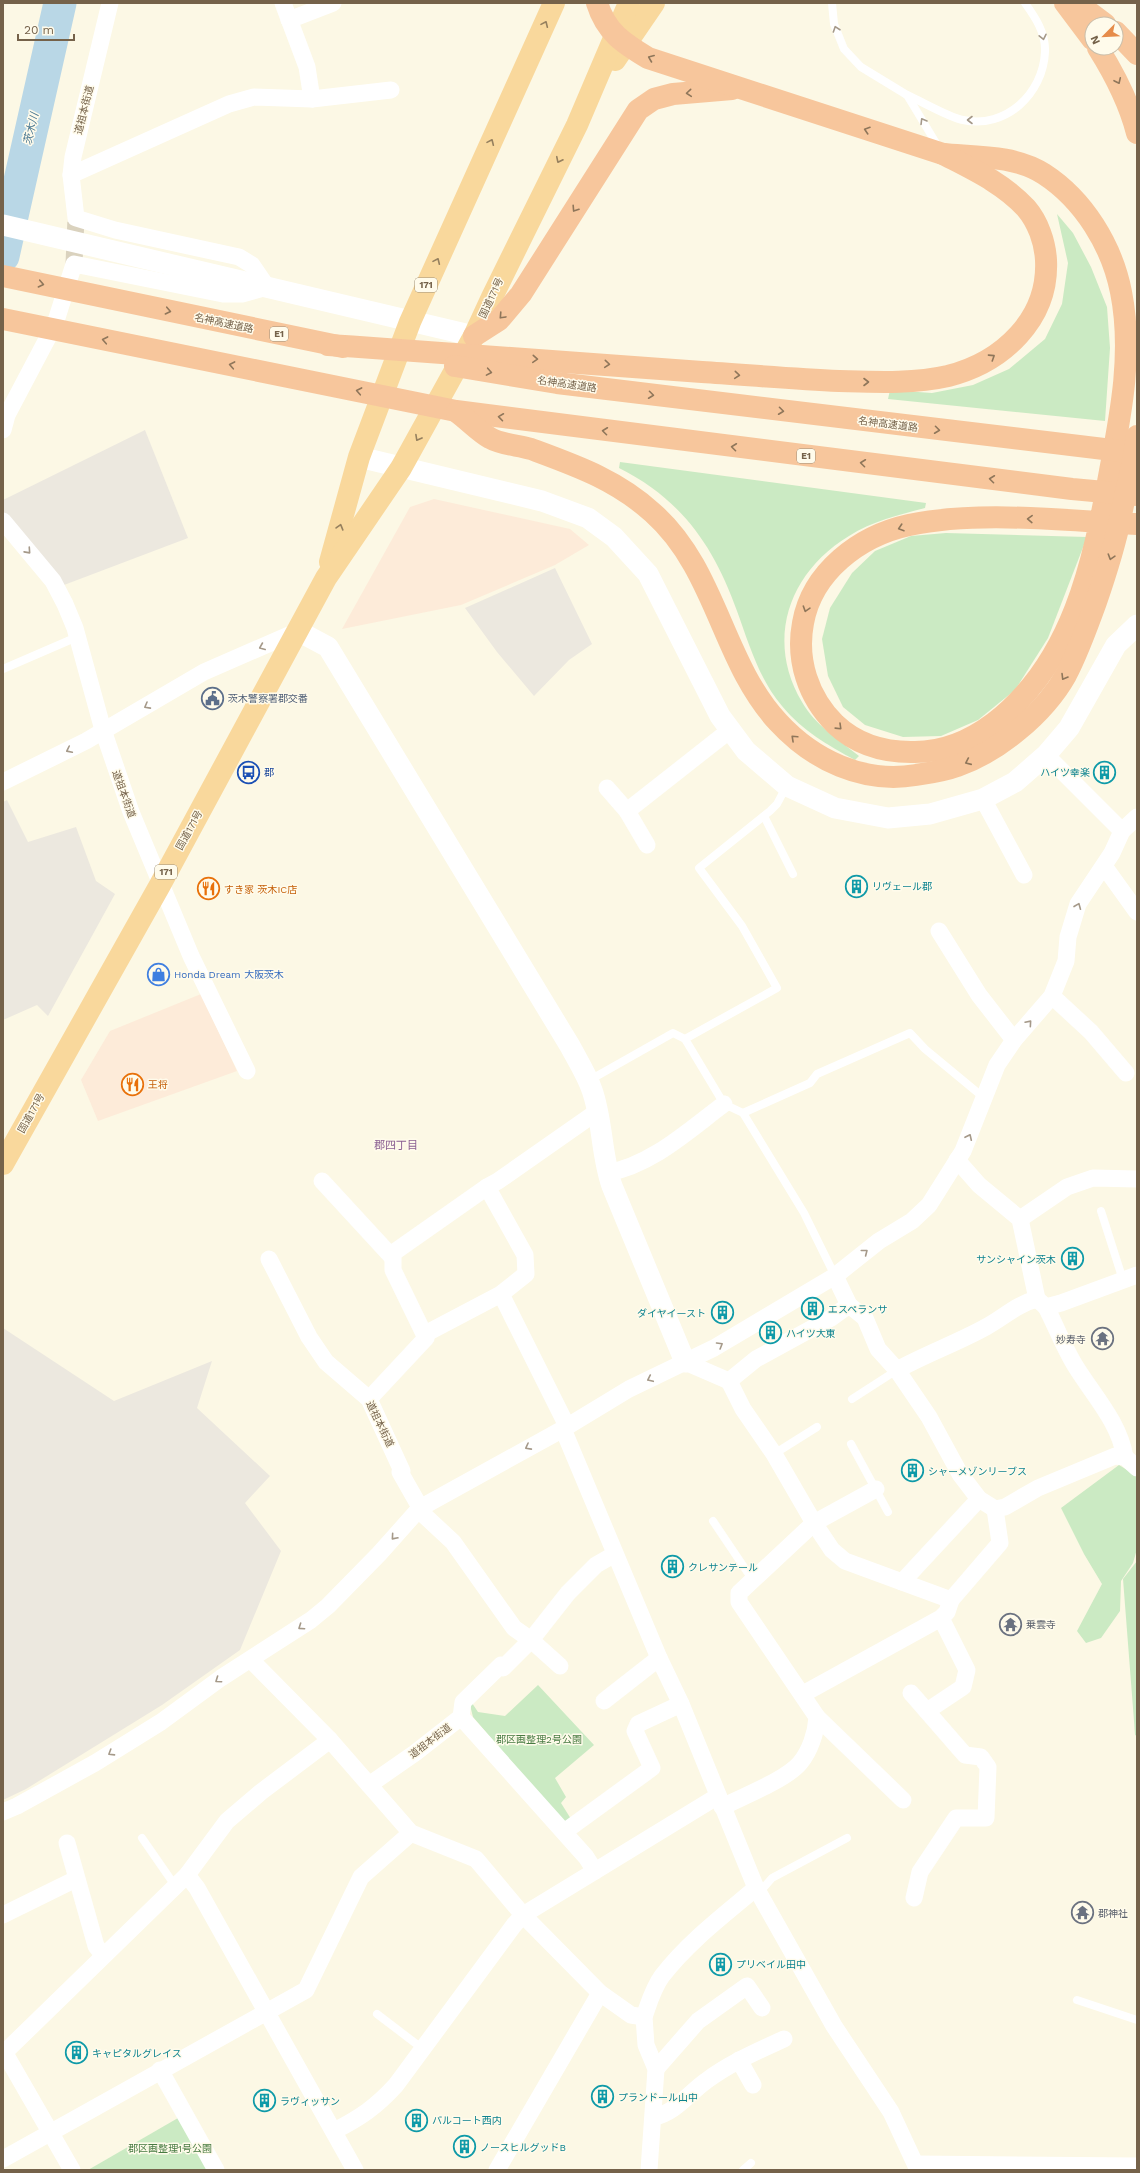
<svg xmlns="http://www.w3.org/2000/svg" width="1140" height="2173" font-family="'Work Sans','Noto Sans JP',sans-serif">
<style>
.commercial{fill:#fdebd9}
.industrial{fill:#ece8df}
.green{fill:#cbeac3}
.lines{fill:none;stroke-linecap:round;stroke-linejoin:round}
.river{stroke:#b9d7e6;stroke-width:33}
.minor-tunnel{stroke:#dad2be;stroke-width:17;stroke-dasharray:17 8;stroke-linecap:butt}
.service{stroke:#fff;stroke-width:8}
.minor{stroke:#fff;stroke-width:17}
.tertiary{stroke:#fff;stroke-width:21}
.trunk{stroke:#f9d89c;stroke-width:22}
.motorway{stroke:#f7c69c;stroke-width:22}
.oneway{stroke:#96805e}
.oneway2{stroke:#a59989}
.oneway3{stroke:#8f765a}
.labels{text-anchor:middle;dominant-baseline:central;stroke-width:3;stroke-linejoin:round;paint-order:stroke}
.shield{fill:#fffbeb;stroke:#9e907a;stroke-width:1}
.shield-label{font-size:9px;font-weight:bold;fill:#75624a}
.street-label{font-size:10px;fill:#75624a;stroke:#fffbeb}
.service-label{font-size:10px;fill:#4e5e75;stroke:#fffbeb;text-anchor:start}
.transit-label{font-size:10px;fill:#164399;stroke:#fffbeb;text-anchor:start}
.culture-label{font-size:10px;fill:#0d838f;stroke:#fffbeb;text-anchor:start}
.food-label{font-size:10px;fill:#c56008;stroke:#fffbeb;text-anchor:start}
.shop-label{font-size:10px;fill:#366cbe;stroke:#fffbeb;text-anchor:start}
.worship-label{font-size:10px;fill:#5b616d;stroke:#fffbeb;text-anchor:start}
.park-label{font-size:10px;fill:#477b42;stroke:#fffbeb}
.water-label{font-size:11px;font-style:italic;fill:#467590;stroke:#fffbeb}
.neighbourhood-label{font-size:11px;fill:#8c6192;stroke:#fffbeb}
</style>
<rect width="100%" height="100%" fill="#fcf8e5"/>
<!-- commercial -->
<g class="commercial">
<path d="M434 499 570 529 589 545 555 565 461 605 342 629 410 507Z"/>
<path d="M201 994 237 1071 98 1121 81 1080 110 1031Z"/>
</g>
<!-- industrial -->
<g class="industrial">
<path d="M145 430 188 538 64 585 3 511V500Z"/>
<path d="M555 568 592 644 569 660 534 696 497 652 465 608Z"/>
<path d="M7 800 28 842 76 827 96 881 115 894 48 1016 37 1005 3 1020V802Z"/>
<path d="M3 1328 114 1401 212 1361 197 1408 270 1476 245 1503 281 1551 240 1650 162 1705 26 1789 3 1800Z"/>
</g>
<!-- green -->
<g class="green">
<path d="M1057 214 1073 233 1091 267 1107 307 1110 348 1105 421 888 399 890 390 932 393 973 385 1009 369 1045 339 1062 304 1068 263Z"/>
<path d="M620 462 926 503 925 508C899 515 872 521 849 536 789 572 765 640 802 702 815 725 839 740 859 756L855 760C826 744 804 732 782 706 759 679 749 644 737 611 714 546 681 499 619 468Z"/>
<path d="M946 533 1087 537 1048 638 1015 690 978 720 941 736 903 737 865 725 843 707 828 676 822 639 830 608 852 573 875 551 911 536Z"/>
<path d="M1119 1465 1137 1476V1549L1133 1563 1121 1581 1120 1611 1101 1638 1086 1643 1077 1631 1102 1584 1084 1554 1061 1508Z"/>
<path d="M1137 1561V1736L1135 1735 1134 1721 1123 1579Z"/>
<path d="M538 1685 594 1745 555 1778 566 1797 561 1803 571 1819 565 1824 473 1717 470 1705 472 1703 478 1712 505 1716Z"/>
<path d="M178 2118 207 2170H88Z"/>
</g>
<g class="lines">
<!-- river -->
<path class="river" d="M3 256 60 3"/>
<!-- minor-tunnel -->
<path class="minor-tunnel" d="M74 264 76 218"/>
<!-- service -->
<g class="service">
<path d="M832 3 834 24 844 49 861 67 907 95 939 148"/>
<path d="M907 95C921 101 950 118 963 120 1006 129 1043 94 1045 52 1046 33 1035 17 1025 3"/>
<path d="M3 669 77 637"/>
<path d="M764 816 793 874"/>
<path d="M588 1081 673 1033 685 1039"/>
<path d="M743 1113 724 1104 685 1039 777 988 742 926 699 868 770 811 777 804 786 787"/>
<path d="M1101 1211 1123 1280"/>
<path d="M835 1276 804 1213 743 1113 810 1083 817 1074 910 1033 925 1049 983 1097"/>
<path d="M852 1399 897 1370"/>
<path d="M851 1444 888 1512"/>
<path d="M774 1454 817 1427"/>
<path d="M713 1521 752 1579"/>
<path d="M142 1838 176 1887"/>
<path d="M759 1893 772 1878 847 1838"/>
<path d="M1077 2000 1137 2020"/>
<path d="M377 2014 423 2049"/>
<path d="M743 2170 751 2163"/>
</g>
<!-- minor -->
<g class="minor">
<path d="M283 3 307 67 312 99"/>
<path d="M289 20 333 3"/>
<path d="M71 175 229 104 254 97 312 99 391 90"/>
<path d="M3 430 7 415 55 324 74 264 223 294H242L267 287 252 265 239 257 115 230 76 218 71 175 73 157 110 3"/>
<path d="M3 521 53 581 65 604 75 628 103 730 131 812 191 956 247 1071"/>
<path d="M1046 755 1122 831"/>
<path d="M3 782 86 741 204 672 298 631"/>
<path d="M607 788 627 811 647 845"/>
<path d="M983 799 1024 875"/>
<path d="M627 811 730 730"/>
<path d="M1104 866 1137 912"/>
<path d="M939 931 979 995 1014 1040"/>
<path d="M1052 996 1091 1032 1126 1073"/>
<path d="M957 1160 979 1185 1020 1219 1037 1299"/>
<path d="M607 1173C652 1165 689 1130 724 1104"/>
<path d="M322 1181 392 1257"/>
<path d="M1020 1219 1067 1187 1093 1178 1137 1179"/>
<path d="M269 1259 309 1337 326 1362 369 1399 402 1471 400 1472 425 1516 453 1542 514 1628 531 1640 503 1668 501 1665 463 1702 461 1717 415 1753 369 1785"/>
<path d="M835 1276 849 1305 865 1318 878 1349 897 1370 929 1417 960 1474 979 1499 995 1509 1005 1507 1038 1488 1115 1456 1125 1457 1137 1468"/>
<path d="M501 1294 567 1426"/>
<path d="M1046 1307C1056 1326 1064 1348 1076 1367 1094 1396 1119 1422 1125 1457"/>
<path d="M425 1334 501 1294 526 1274 525 1255 487 1187 498 1181 598 1111"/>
<path d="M685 1362 729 1381 756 1359 831 1318 849 1305"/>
<path d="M897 1370C926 1354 957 1343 986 1327 1003 1318 1017 1304 1037 1299L1046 1307 1061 1303 1137 1275"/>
<path d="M369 1399 426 1338 393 1270V1253L487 1187"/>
<path d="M563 1429 659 1658 681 1704 756 1888 834 2026 891 2112 918 2170"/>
<path d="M876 1489 814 1523 832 1550 845 1561 951 1600 1000 1543 995 1509"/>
<path d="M902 1582 979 1499"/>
<path d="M251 1660 330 1740 411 1833 476 1859 523 1915 600 1993 631 2015 644 2017 646 2045 656 2069 649 2170"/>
<path d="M560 1666 531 1640 568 1593 596 1565 615 1554"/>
<path d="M911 1693 965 1755 981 1757 988 1767 986 1818H956L920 1872 914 1898"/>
<path d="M803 1694 941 1618 947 1612 951 1600"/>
<path d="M604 1701 659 1658"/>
<path d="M927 1711 963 1687 967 1670 941 1618"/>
<path d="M461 1717 586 1857 595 1871"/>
<path d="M817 1717 903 1800"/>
<path d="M722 1807C742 1797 787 1779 800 1763 810 1751 816 1733 817 1717L739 1602V1593L814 1523 774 1454 743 1409 729 1381"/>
<path d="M3 1812 17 1806 95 1763 161 1722 221 1678 311 1620 328 1606 379 1554 420 1508 563 1429 629 1389 714 1348 835 1276 879 1241 912 1221 929 1205 963 1151 997 1065 1014 1040 1052 996 1066 961 1068 937 1078 904 1112 853 1122 831 1137 817"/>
<path d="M564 1832 652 1768 635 1731 638 1724 681 1704"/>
<path d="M67 1843 96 1946 103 1955"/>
<path d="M187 1875 197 1888 355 2170"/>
<path d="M3 1915 76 1879"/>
<path d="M644 2017C649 2003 653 1988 662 1976 688 1942 724 1915 756 1888"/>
<path d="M3 2050 72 2170"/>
<path d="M4 2053 187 1875 227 1821 261 1792 330 1740"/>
<path d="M739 2060 753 2085"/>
<path d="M656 2069 698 2021 747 1986 762 2008"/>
<path d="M160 2070 216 2170"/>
<path d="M654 2117C675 2113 689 2093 706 2081 730 2063 758 2051 784 2039"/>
<path d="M334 2131C360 2118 376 2107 396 2085L514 1925 523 1915 718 1796"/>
<path d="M3 2159 306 1990 361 1877 411 1833"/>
<path d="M916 2164 1137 2166"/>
<path d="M497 2170 600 1993"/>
</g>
<!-- tertiary -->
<g class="tertiary">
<path d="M3 225 474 336"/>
<path d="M359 457 542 501 588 518 614 537 648 574 720 716 746 751 787 786 835 808 888 818 930 814 983 799 1015 782 1046 755 1069 728 1116 645 1137 625"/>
<path d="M298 631 328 647 570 1046C578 1061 587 1075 592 1090 603 1121 601 1155 612 1186L685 1362"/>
</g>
<!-- trunk -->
<g class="trunk">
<path d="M615 60 654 3"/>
<path d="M330 562 359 457 410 322 554 3"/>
<path d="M3 1164 160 885 326 578 401 468 474 336 492 297 577 125 629 3"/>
</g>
<!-- motorway -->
<g class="motorway">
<path d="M1065 3 1092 39"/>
<path d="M1077 3 1105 24"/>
<path d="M1116 32 1137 54"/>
<path d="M1098 48C1115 75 1129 102 1137 133"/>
<path d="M943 154C975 157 1015 155 1044 174 1084 200 1112 246 1121 292 1133 352 1121 413 1110 471 1093 564 1073 662 994 723 970 741 941 753 911 752 882 752 856 744 835 724 808 697 796 660 803 623 812 572 859 536 909 525 981 510 1064 521 1137 524"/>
<path d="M3 276 343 347"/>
<path d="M3 319 456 411 1072 489 1137 495"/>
<path d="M474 336 499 320 521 294 638 110 654 99 673 94 732 89"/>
<path d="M328 345C453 353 578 362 702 372 748 375 793 379 839 381 875 382 913 384 948 376 1003 362 1049 319 1046 260 1045 242 1038 222 1026 208 1003 183 972 169 943 154L648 58C623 43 606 32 597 3"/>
<path d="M455 366 557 383 1137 453"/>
<path d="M457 412C468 420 479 432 490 438 502 445 519 445 531 449 577 466 617 480 653 513 717 570 722 662 778 722 813 760 863 784 916 775 929 773 944 771 957 766 998 752 1044 714 1066 675 1078 652 1087 627 1096 602 1106 573 1115 545 1121 515 1126 489 1134 463 1137 436"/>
</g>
</g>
<!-- one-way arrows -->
<defs><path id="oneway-chevron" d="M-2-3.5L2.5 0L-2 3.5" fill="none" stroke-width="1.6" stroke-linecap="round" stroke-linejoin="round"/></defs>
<g class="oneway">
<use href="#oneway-chevron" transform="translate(545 24) rotate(-66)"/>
<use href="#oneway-chevron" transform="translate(491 142) rotate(-66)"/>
<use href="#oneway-chevron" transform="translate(559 160) rotate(116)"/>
<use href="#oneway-chevron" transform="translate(437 261) rotate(-66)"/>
<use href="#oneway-chevron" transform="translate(418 438) rotate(119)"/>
<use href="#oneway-chevron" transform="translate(340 527) rotate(-74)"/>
</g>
<g class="oneway2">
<use href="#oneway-chevron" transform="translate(836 29) rotate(-109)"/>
<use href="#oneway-chevron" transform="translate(1043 37) rotate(78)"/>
<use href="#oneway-chevron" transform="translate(970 120) rotate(180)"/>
<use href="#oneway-chevron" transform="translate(923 121) rotate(-121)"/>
<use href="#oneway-chevron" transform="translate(28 551) rotate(48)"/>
<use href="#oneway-chevron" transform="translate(262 647) rotate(157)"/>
<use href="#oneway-chevron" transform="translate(147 706) rotate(151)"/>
<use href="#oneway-chevron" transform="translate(69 750) rotate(154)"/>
<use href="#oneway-chevron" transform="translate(1078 906) rotate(-68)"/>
<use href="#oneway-chevron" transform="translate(1029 1023) rotate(-49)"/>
<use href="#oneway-chevron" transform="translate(969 1137) rotate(-65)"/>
<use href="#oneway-chevron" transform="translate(865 1252) rotate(-38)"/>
<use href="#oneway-chevron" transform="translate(720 1345) rotate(-31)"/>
<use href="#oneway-chevron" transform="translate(650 1379) rotate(155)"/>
<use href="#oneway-chevron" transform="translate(528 1447) rotate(152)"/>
<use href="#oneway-chevron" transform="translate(394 1537) rotate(131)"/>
<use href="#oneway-chevron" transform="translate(301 1627) rotate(146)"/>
<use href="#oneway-chevron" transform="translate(218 1680) rotate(145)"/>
<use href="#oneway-chevron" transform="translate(111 1753) rotate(148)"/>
</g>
<g class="oneway3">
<use href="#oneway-chevron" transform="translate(651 58) rotate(-158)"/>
<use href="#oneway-chevron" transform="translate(1118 81) rotate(65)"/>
<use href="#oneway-chevron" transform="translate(689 93) rotate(175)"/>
<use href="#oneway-chevron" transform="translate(867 130) rotate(-162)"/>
<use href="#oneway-chevron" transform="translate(575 209) rotate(123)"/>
<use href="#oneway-chevron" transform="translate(41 284) rotate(12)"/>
<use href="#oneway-chevron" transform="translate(168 311) rotate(12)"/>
<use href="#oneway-chevron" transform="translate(502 316) rotate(133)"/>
<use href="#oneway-chevron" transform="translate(105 340) rotate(-169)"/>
<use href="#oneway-chevron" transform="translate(992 357) rotate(-33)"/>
<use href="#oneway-chevron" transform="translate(535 359) rotate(4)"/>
<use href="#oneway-chevron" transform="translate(607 364) rotate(5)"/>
<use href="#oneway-chevron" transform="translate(232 365) rotate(-169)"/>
<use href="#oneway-chevron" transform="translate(489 372) rotate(10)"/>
<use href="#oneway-chevron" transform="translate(737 375) rotate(5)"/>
<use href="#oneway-chevron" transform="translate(866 382)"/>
<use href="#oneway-chevron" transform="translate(359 391) rotate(-169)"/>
<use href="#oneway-chevron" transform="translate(651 395) rotate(7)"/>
<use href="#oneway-chevron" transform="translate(781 411) rotate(7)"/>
<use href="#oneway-chevron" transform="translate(501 417) rotate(-172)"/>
<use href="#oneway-chevron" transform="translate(937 430) rotate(7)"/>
<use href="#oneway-chevron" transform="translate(605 431) rotate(-173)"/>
<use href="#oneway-chevron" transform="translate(734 447) rotate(-173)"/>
<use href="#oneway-chevron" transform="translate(863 463) rotate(-173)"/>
<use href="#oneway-chevron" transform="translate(992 479) rotate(-173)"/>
<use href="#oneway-chevron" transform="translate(1030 519) rotate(-178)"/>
<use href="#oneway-chevron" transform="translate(901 528) rotate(162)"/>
<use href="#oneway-chevron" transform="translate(1111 557) rotate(107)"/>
<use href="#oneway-chevron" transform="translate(806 609) rotate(108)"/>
<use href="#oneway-chevron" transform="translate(1064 677) rotate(121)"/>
<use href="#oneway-chevron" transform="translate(839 727) rotate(44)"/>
<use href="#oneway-chevron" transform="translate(794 738) rotate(-137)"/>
<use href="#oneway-chevron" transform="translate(968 762) rotate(156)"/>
</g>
<!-- icons -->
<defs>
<symbol id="civic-ring" viewBox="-11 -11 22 22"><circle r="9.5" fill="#fffbeb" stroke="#5c6f8a" stroke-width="1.5"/><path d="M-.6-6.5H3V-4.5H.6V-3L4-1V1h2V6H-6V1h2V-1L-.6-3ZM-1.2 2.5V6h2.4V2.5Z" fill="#5c6f8a"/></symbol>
<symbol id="bus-ring" viewBox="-11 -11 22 22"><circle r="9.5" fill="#fffbeb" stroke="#1a4fb4" stroke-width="1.5"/><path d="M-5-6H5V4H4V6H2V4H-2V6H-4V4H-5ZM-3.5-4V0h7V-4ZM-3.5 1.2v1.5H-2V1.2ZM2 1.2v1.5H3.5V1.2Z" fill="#1a4fb4"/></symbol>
<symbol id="building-ring" viewBox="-11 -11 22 22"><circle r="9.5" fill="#fffbeb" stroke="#0f9aa8" stroke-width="1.5"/><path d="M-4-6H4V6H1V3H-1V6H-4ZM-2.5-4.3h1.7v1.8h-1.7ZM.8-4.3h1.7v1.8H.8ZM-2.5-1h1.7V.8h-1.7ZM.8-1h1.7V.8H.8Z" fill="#0f9aa8"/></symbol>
<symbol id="restaurant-ring" viewBox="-11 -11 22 22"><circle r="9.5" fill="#fffbeb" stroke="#e8710a" stroke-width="1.5"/><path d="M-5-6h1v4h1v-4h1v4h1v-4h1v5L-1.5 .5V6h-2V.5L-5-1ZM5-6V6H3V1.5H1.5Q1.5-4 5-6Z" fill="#e8710a"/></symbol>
<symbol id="shop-ring" viewBox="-11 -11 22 22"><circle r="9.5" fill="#fffbeb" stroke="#3f7fe0" stroke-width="1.5"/><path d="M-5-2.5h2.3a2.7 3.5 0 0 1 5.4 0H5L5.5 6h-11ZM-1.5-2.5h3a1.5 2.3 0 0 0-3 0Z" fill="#3f7fe0"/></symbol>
<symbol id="temple-ring" viewBox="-11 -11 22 22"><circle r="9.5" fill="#fffbeb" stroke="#6b7280" stroke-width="1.5"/><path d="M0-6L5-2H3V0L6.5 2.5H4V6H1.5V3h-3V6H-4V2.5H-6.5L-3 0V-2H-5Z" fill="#6b7280"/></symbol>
</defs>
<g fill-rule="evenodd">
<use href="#civic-ring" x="200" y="686" width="25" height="25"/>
<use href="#bus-ring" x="236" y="760" width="25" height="25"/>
<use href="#building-ring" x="1092" y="760" width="25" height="25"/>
<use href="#building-ring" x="844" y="874" width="25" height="25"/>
<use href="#restaurant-ring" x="196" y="876" width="25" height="25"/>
<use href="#shop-ring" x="146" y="962" width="25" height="25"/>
<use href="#restaurant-ring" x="120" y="1072" width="25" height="25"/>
<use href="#building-ring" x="1060" y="1246" width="25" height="25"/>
<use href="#building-ring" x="800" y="1296" width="25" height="25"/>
<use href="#building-ring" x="710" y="1300" width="25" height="25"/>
<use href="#building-ring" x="758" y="1320" width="25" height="25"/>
<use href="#temple-ring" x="1090" y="1326" width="25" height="25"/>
<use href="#building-ring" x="900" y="1458" width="25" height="25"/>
<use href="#building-ring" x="660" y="1554" width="25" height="25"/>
<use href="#temple-ring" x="998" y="1612" width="25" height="25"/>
<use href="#temple-ring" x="1070" y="1900" width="25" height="25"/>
<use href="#building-ring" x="708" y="1952" width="25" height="25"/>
<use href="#building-ring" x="64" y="2040" width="25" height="25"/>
<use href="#building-ring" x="590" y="2084" width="25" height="25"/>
<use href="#building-ring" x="252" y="2088" width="25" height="25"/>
<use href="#building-ring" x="404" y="2108" width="25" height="25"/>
<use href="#building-ring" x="452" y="2134" width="25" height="25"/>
</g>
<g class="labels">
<!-- shield labels -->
<g class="shield">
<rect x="415" y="278" width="22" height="14" rx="3"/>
<rect x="270" y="327" width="18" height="14" rx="3"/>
<rect x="797" y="449" width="18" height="14" rx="3"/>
<rect x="155" y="865" width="22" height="14" rx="3"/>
</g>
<g class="shield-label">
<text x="426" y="285">171</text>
<text x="279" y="334">E1</text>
<text x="806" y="456">E1</text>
<text x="166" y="872">171</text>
</g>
<!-- street labels -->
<g class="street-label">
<text transform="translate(84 110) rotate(-76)">道祖本街道</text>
<text transform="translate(491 298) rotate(-65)">国道171号</text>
<text transform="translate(224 323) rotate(12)">名神高速道路</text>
<text transform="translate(567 384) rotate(8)">名神高速道路</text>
<text transform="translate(888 424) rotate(7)">名神高速道路</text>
<text transform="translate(124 794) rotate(70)">道祖本街道</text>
<text transform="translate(189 830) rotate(-61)">国道171号</text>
<text transform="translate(31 1113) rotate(-61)">国道171号</text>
<text transform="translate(380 1424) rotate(64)">道祖本街道</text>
<text transform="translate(430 1741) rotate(-37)">道祖本街道</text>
</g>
<!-- service labels -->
<g class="service-label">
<text x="228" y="698">茨木警察署郡交番</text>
</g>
<!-- transit labels -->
<g class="transit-label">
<text x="264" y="772">郡</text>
</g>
<!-- culture labels -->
<g class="culture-label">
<text x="1090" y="772" text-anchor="end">ハイツ幸楽</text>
<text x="872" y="886">リヴェール郡</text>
<text x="1056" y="1259" text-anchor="end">サンシャイン茨木</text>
<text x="828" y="1309">エスペランサ</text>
<text x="706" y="1313" text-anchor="end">ダイヤイースト</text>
<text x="786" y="1333">ハイツ大東</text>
<text x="928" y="1471">シャーメゾンリーブス</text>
<text x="688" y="1567">クレサンテール</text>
<text x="736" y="1964">プリベイル田中</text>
<text x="92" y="2053">キャピタルグレイス</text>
<text x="618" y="2097">プランドール山中</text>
<text x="280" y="2101">ラヴィッサン</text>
<text x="432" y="2120">パルコート西内</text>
<text x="480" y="2147">ノースヒルグッドB</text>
</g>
<!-- food labels -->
<g class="food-label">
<text x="224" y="889">すき家 茨木IC店</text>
<text x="148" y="1084">王将</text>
</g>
<!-- shop labels -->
<g class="shop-label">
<text x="174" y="974">Honda Dream 大阪茨木</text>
</g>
<!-- worship labels -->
<g class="worship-label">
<text x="1086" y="1339" text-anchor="end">妙寿寺</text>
<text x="1026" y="1624">乗雲寺</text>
<text x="1098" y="1913">郡神社</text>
</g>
<!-- park labels -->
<g class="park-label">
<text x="539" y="1739">郡区画整理2号公園</text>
<text x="170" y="2148">郡区画整理1号公園</text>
</g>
<!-- water labels -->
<g class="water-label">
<text transform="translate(31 129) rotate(-77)">茨木川</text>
</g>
<!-- neighbourhood labels -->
<g class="neighbourhood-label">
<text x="396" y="1145">郡四丁目</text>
</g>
</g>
<!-- border -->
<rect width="1140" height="2173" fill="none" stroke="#75624a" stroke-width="8"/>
<!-- north arrow -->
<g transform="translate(1104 36) rotate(246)"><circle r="19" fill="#fffbeb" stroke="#c8beab"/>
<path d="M0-3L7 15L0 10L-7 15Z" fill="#e68c4a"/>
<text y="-6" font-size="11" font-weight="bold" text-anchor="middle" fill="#75624a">N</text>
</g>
<!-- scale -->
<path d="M18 34v6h56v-6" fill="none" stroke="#75624a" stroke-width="2"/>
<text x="24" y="34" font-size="12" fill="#75624a" stroke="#fffbeb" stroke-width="3" paint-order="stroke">20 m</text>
</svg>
